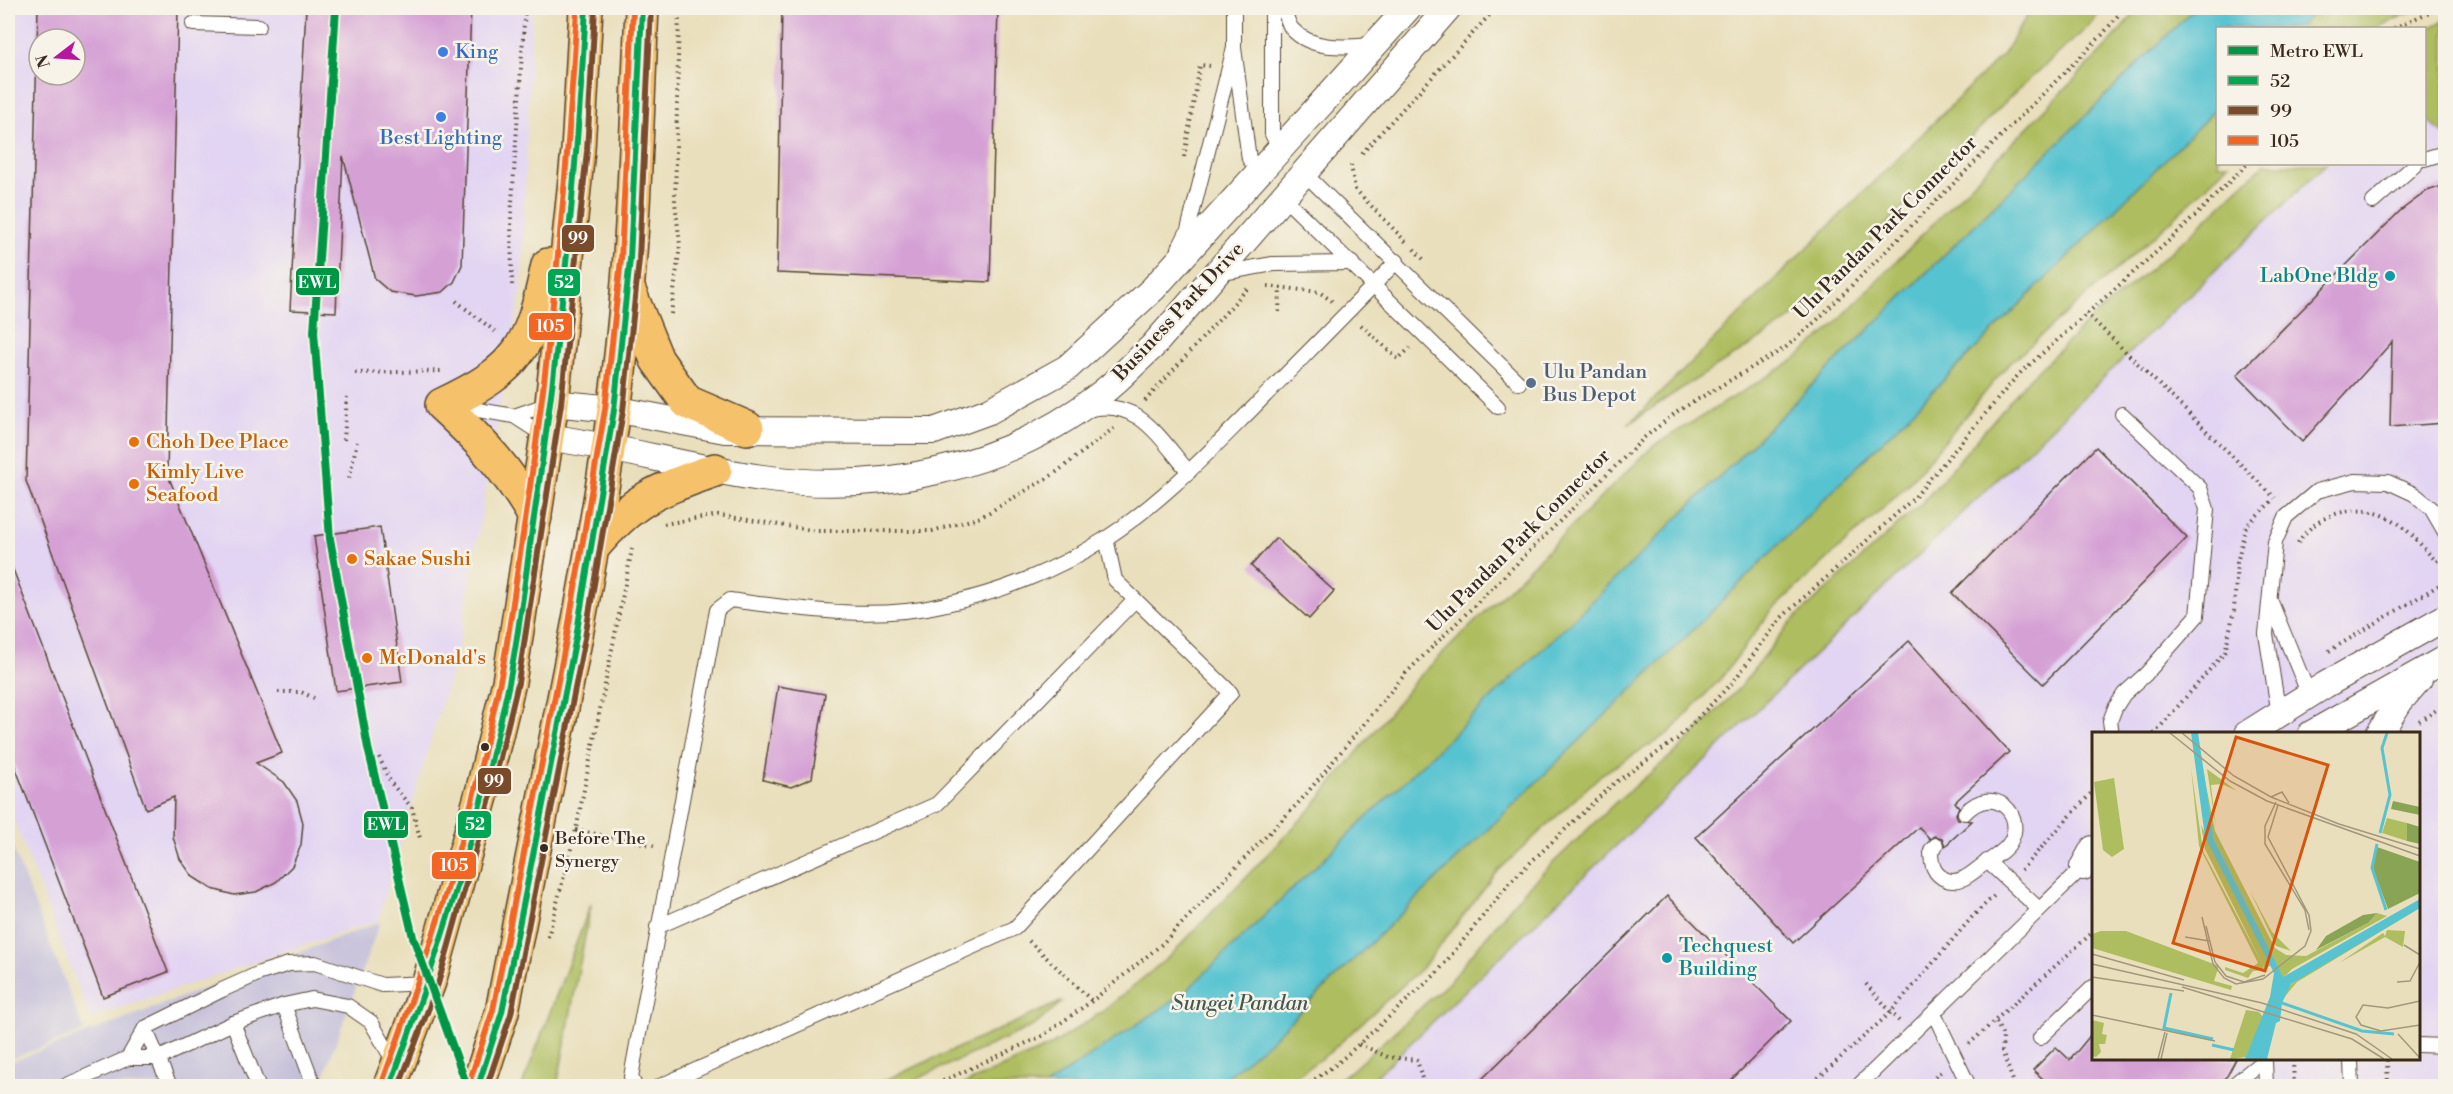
<svg xmlns="http://www.w3.org/2000/svg" width="2453" height="1094" font-family="'Libre Bodoni',serif">
<style>
.built{fill:#e2d4f3;fill-rule:evenodd}
.industrial{fill:#c5c0da}
.green{fill:#aebd5f;stroke:#74743e;stroke-width:1.5}
.water{fill:#57c3d0;stroke:#497677;stroke-width:1.5}
.building{fill:#d5a1d5;fill-rule:evenodd}
.lines{fill:none;stroke-linecap:round;stroke-linejoin:round}
.lane-casing{stroke:#554536;stroke-width:16}
.street-casing{stroke:#554536;stroke-width:28}
.primary-casing{stroke:#554536;stroke-width:36}
.path{stroke:#554536;stroke-width:4;stroke-dasharray:1.5 4.5;stroke-linecap:butt}
.lane{stroke:#fff;stroke-width:14}
.street{stroke:#fff;stroke-width:26}
.primary{stroke:#f5c16b;stroke-width:33}
.bus-1-casing{stroke:#f7f3e8;stroke-width:10}
.bus-2-casing{stroke:#f7f3e8;stroke-width:10}
.bus-3-casing{stroke:#f7f3e8;stroke-width:10}
.bus-1{stroke:#00a651;stroke-width:6}
.bus-2{stroke:#7a4b2a;stroke-width:6}
.bus-3{stroke:#f26522;stroke-width:6}
.metro-1-casing{stroke:#f7f3e8;stroke-width:12}
.metro-1{stroke:#009645;stroke-width:8}
.shop-dot{fill:#3f7fe0;stroke:#f7f3e8;stroke-width:2}
.culture-dot{fill:#0f9aa8;stroke:#f7f3e8;stroke-width:2}
.service-dot{fill:#5c6f8a;stroke:#f7f3e8;stroke-width:2}
.food-dot{fill:#e8710a;stroke:#f7f3e8;stroke-width:2}
.bus-dot{fill:#3b2a1e;stroke:#f7f3e8;stroke-width:2}
.labels{text-anchor:middle;dominant-baseline:central;stroke-width:5;stroke-linejoin:round;paint-order:stroke}
.bus-label{font-size:18px;fill:#3b2a1e;stroke:#f7f3e8;text-anchor:start}
.shop-label{font-size:20px;fill:#366cbe;stroke:#f7f3e8;text-anchor:start}
.street-label{font-size:20px;fill:#3b2a1e;stroke:#f7f3e8}
.culture-label{font-size:20px;fill:#0d838f;stroke:#f7f3e8;text-anchor:end}
.service-label{font-size:20px;fill:#4e5e75;stroke:#f7f3e8;text-anchor:start}
.food-label{font-size:20px;fill:#c56008;stroke:#f7f3e8;text-anchor:start}
.water-label{font-size:21px;font-style:italic;fill:#435853;stroke:#f7f3e8}
.inset-river{fill:none;stroke:#57c3d0;stroke-width:3}
.inset-road{fill:none;stroke:#a3977d;stroke-width:1.5}
.view{fill:#d7540e;fill-opacity:0.15;stroke:#d7540e;stroke-width:3}
.inset-edge{fill:none;stroke:#3b2a1e;stroke-width:3}
.line-badge{stroke:#f7f3e8;stroke-width:2}
.badge-label{font-size:16px;text-anchor:middle;font-weight:bold;fill:#fff}
</style>
<rect width="100%" height="100%" fill="#f7f3e8"/>
<filter id="ink" filterUnits="userSpaceOnUse"><feTurbulence type="fractalNoise" baseFrequency=".0167" numOctaves="2"/><feDisplacementMap in="SourceGraphic" scale="12" xChannelSelector="R" yChannelSelector="G"/><feConvolveMatrix kernelMatrix="1 2 1 2 8 2 1 2 1" color-interpolation-filters="sRGB"/></filter>
<filter id="wash" filterUnits="userSpaceOnUse"><feTurbulence type="fractalNoise" baseFrequency=".008" numOctaves="4" result="noise"/><feDisplacementMap in="SourceGraphic" scale="24" xChannelSelector="R" yChannelSelector="G"/><feGaussianBlur stdDeviation="1.35" result="paint"/><feColorMatrix in="noise" values="0 0 0 0 0 0 0 0 0 0 0 0 0 0 0 0 0 1.4 0 .05"/><feComposite in="paint" operator="in"/></filter>
<g filter="url(#wash)">
<rect width="100%" height="100%" fill="#e9dfbc"/>
<!-- built -->
<g class="built">
<path d="M8 8H532L521 289 459 644 378 920 90 1018 8 805ZM39 39H75V75H39Z"/>
<path d="M2425 118 2445 135V1086H1366L2326 164H2424ZM2093 734H2418V1060H2093Z"/>
</g>
<!-- industrial -->
<g class="industrial">
<path d="M8 836 84 1031 8 1060Z"/>
<path d="M380 922 320 1086H8V1063Z"/>
</g>
<!-- green -->
<g class="green">
<path d="M2032 8H2104L2088 27 2012 95 1808 306C1751 349 1686 382 1628 425L2003 54Z"/>
<path d="M2139 8H2195L1633 562 1183 994 1045 1086H960L1050 1046 1102 1012 1171 955 1311 809 1416 680 1653 446 1793 361 1828 331 2106 47Z"/>
<path d="M2319 8H2419L2376 28H2298Z"/>
<path d="M2445 20V135L2424 118 2425 30Z"/>
<path d="M2217 108 2218 164H2229L2171 221 2008 365 1905 488 1772 610 1722 677 1669 733 1602 774 1499 870 1424 966 1329 1053 1282 1086H1216L1272 1039 1692 631Z"/>
<path d="M2264 164H2326L1366 1086H1328L1351 1071 1448 983 1523 892 1618 800 1683 746 1740 687 1790 623 1923 502 2026 382 2091 319 2189 236Z"/>
<path d="M591 904 557 1086H522Z"/>
<path d="M1063 1001 1035 1025 902 1086H872Z"/>
</g>
<!-- water -->
<path class="water" d="M2195 8H2319L2298 28H2218L2217 108 1692 631 1272 1039 1216 1086H1045L1183 994 1633 562Z"/>
<g id="blocks">
<!-- building -->
<g class="building">
<path d="M38 8H178L167 473 282 753 256 763 284 782 297 801 303 823 301 845 292 866 276 882 256 892 234 895 212 889 193 877 180 859 173 837 174 797 146 809 26 481ZM39 39H75V75H39Z"/>
<path d="M306 8H471L462 265 454 282 443 292 416 296 390 292 375 279 343 156 336 312 290 310Z"/>
<path d="M782 8H998L990 282 777 273Z"/>
<path d="M2445 185V423L2390 427 2392 342 2302 442 2237 375 2400 211 2427 191Z"/>
<path d="M2096 447 2187 538 2043 684 1952 593Z"/>
<path d="M380 527 402 682 336 691 314 536Z"/>
<path d="M1276 538 1334 591 1309 619 1251 566Z"/>
<path d="M9 559 168 972 103 997 8 748Z"/>
<path d="M1909 641 2009 752 1955 802 1959 807 1956 814 1958 819 1972 821 1945 846 1942 838 1934 836 1930 839 1919 827 1793 943 1696 837Z"/>
<path d="M778 686 825 694 812 778 791 787 763 780Z"/>
<path d="M1667 896 1791 1021 1725 1086H1475Z"/>
<path d="M2093 1032V1059H2236L2227 1076 2216 1086H2051L2033 1070 2056 1047 2070 1060Z"/>
</g>
</g>
</g>
<g filter="url(#ink)">
<use href="#blocks" fill-opacity="0" stroke="#554536" stroke-width="1.5"/>
<g class="lines">
<defs>
<g id="lane">
<path d="M1234 8V48L1249 159 1261 171"/>
<path d="M1272 8V134L1280 150"/>
<path d="M1283 8C1286 14 1288 24 1292 29 1312 51 1347 47 1373 45"/>
<path d="M193 24 259 26"/>
<path d="M2424 159 2441 154 2446 158"/>
<path d="M1304 173 1519 383"/>
<path d="M1283 197 1498 407"/>
<path d="M2373 202 2416 164"/>
<path d="M1179 248 1188 230 1234 48"/>
<path d="M1217 274 1273 264 1352 263"/>
<path d="M454 406 514 416 545 436"/>
<path d="M1087 410C1138 396 1160 439 1189 472"/>
<path d="M514 416 551 403"/>
<path d="M2271 602 2309 695"/>
<path d="M2279 715 2266 634 2275 542 2286 517 2317 491 2355 481 2388 482 2414 494 2431 508 2446 534"/>
<path d="M2112 734 2110 721 2115 708 2124 694 2146 674 2197 616 2207 509 2200 488 2122 414"/>
<path d="M1936 845 1931 850C1931 863 1933 875 1947 880 1960 884 1971 874 1980 867 1989 860 2003 853 2009 844 2028 816 1994 782 1965 813"/>
<path d="M1987 861 2039 909"/>
<path d="M657 927 937 804 1135 600"/>
<path d="M284 1005 314 1086"/>
<path d="M1934 1014 1969 1086"/>
<path d="M233 1023 258 1086"/>
<path d="M145 1028 170 1086"/>
<path d="M2040 1038 2093 987"/>
<path d="M2418 1045 2443 1046"/>
<path d="M128 1058 145 1028 222 990 260 973 289 964 315 963 382 985 427 983"/>
<path d="M2265 1060 2266 1086"/>
<path d="M2351 1060 2352 1086"/>
<path d="M65 1086 128 1058H159L233 1023 284 1005 312 999 348 1006 371 1022 394 1062"/>
<path d="M635 1086 631 1077 717 610 730 600C799 609 874 621 942 605 999 593 1057 570 1105 539 1161 503 1208 453 1254 407 1302 358 1350 310 1397 261"/>
<path d="M660 1086 1015 928 1231 693 1115 580 1106 538"/>
<path d="M1858 1086 2083 867"/>
<path d="M2232 1086 2264 1060"/>
</g>
<g id="street">
<path d="M552 403 614 409 725 430 934 431 989 411 1067 368 1153 289 1408 8"/>
<path d="M547 437C620 447 690 468 762 478 879 494 1003 470 1098 396 1117 382 1134 363 1152 347L1448 8"/>
<path d="M2247 734 2325 685 2446 617"/>
<path d="M2311 734 2446 658"/>
<path d="M2379 734 2400 701 2419 679"/>
<path d="M2083 867 2093 849"/>
</g>
<g id="primary">
<path d="M629 291 657 360 687 402 747 428"/>
<path d="M535 517C509 471 481 441 442 405 520 368 531 347 548 265"/>
<path d="M593 547C634 498 656 491 715 470"/>
<path d="M390 1086 429 982 483 789 509 682 552 403 578 150 586 8"/>
<path d="M478 1086 502 1012C540 812 585 612 614 410 633 277 636 141 642 8"/>
</g>
</defs>
<!-- lane casing -->
<use href="#lane" class="lane-casing"/>
<!-- street casing -->
<use href="#street" class="street-casing"/>
<!-- primary casing -->
<use href="#primary" class="primary-casing"/>
<!-- path -->
<g class="path">
<path d="M2394 28 2438 8"/>
<path d="M1362 153 1496 8"/>
<path d="M1184 157 1200 65 1210 66"/>
<path d="M1351 165 1355 189 1408 244"/>
<path d="M1414 249 1425 261"/>
<path d="M512 285 511 217 525 8"/>
<path d="M1268 286 1319 292 1332 301"/>
<path d="M456 301 497 333"/>
<path d="M1279 312 1280 287"/>
<path d="M2086 313 2275 498"/>
<path d="M671 314 680 245 675 202 679 8"/>
<path d="M1361 325 1398 359 1410 348"/>
<path d="M355 373 441 371"/>
<path d="M1145 401 1247 289"/>
<path d="M344 440 347 397"/>
<path d="M349 478 357 442"/>
<path d="M664 524 718 515 817 531H932L981 517 1054 474 1114 428"/>
<path d="M2298 543C2320 507 2371 500 2403 527 2415 537 2425 550 2436 561L2446 555"/>
<path d="M2329 651 2446 581"/>
<path d="M278 692H301L314 698"/>
<path d="M2419 721 2446 704"/>
<path d="M2154 734 2225 652 2234 611 2237 563 2246 526 2272 501"/>
<path d="M379 757 391 783 412 808 420 838"/>
<path d="M576 830 655 846"/>
<path d="M2021 870 2093 791"/>
<path d="M548 937 576 830 632 549"/>
<path d="M1029 941 1092 1001"/>
<path d="M1866 984 1899 1021"/>
<path d="M1996 1022 2003 1036 2002 1051 2015 1086"/>
<path d="M1359 1044 1388 1057 1417 1060 1423 1082 1435 1086"/>
<path d="M1969 1044 2093 932"/>
<path d="M2293 1060 2294 1086"/>
<path d="M2387 1060 2388 1086"/>
<path d="M932 1086 1042 1036 1092 1001 1162 944 1302 799 1406 673 1645 437 1678 411 1785 348 1817 320 2102 35 2124 8"/>
<path d="M1305 1086 1338 1063 1436 974 1512 880 1612 785 1677 739 1733 682 1780 619 1914 498 2018 375 2181 230 2247 164"/>
<path d="M1809 1086 1890 1013 1973 916 1996 894"/>
<path d="M1927 1086 1942 1070"/>
</g>
<!-- lane -->
<use href="#lane" class="lane"/>
<!-- street -->
<use href="#street" class="street"/>
<!-- primary -->
<use href="#primary" class="primary"/>
<defs>
<g id="bus-1">
<path d="M390 1086C439 955 480 820 509 683 519 633 525 581 532 530 559 357 576 183 586 8"/>
<path d="M478 1086 502 1012 576 637 614 410 630 259 642 8"/>
</g>
<g id="bus-2">
<path d="M399 1086 438 984 492 791 518 683 561 404 587 151 595 9"/>
<path d="M487 1086 511 1014 585 638 623 411 639 260 651 8"/>
</g>
<g id="bus-3">
<path d="M382 1083C430 953 472 818 500 681 510 633 515 583 523 534 550 359 567 184 577 8"/>
<path d="M469 1083 493 1010 567 635 605 409 621 259 633 8"/>
</g>
</defs>
<!-- bus-1 casing -->
<use href="#bus-1" class="bus-1-casing"/>
<!-- bus-2 casing -->
<use href="#bus-2" class="bus-2-casing"/>
<!-- bus-3 casing -->
<use href="#bus-3" class="bus-3-casing"/>
<!-- bus-1 -->
<use href="#bus-1" class="bus-1"/>
<!-- bus-2 -->
<use href="#bus-2" class="bus-2"/>
<!-- bus-3 -->
<use href="#bus-3" class="bus-3"/>
<defs>
<path id="metro-1" d="M336 8 314 332 330 539 368 748 413 937 467 1086"/>
</defs>
<!-- metro-1 casing -->
<use href="#metro-1" class="metro-1-casing"/>
<!-- metro-1 -->
<use href="#metro-1" class="metro-1"/>
</g>
</g>
<!-- markers -->
<g class="shop-dot">
<circle cx="443" cy="52" r="6"/>
<circle cx="441" cy="117" r="6"/>
</g>
<g class="culture-dot">
<circle cx="2390" cy="276" r="6"/>
<circle cx="1667" cy="958" r="6"/>
</g>
<circle class="service-dot" cx="1531" cy="383" r="6"/>
<g class="food-dot">
<circle cx="134" cy="442" r="6"/>
<circle cx="134" cy="484" r="6"/>
<circle cx="352" cy="559" r="6"/>
<circle cx="367" cy="658" r="6"/>
</g>
<g class="bus-dot">
<circle cx="485" cy="747" r="5"/>
<circle cx="544" cy="848" r="5"/>
</g>
<g class="labels">
<!-- bus labels -->
<g class="bus-label">
<text x="555" y="838">Before The<tspan x="555" dy="23">Synergy</tspan></text>
</g>
<!-- shop labels -->
<g class="shop-label">
<text x="455" y="52">King</text>
<text x="441" y="138" text-anchor="middle">Best Lighting</text>
</g>
<!-- street labels -->
<g class="street-label">
<text transform="translate(1886 228) rotate(-45)">Ulu Pandan Park Connector</text>
<text transform="translate(1179 312) rotate(-47)">Business Park Drive</text>
<text transform="translate(1519 541) rotate(-45)">Ulu Pandan Park Connector</text>
</g>
<!-- culture labels -->
<g class="culture-label">
<text x="2378" y="276">LabOne Bldg</text>
<text x="1679" y="946" text-anchor="start">Techquest<tspan x="1679" dy="23">Building</tspan></text>
</g>
<!-- service labels -->
<g class="service-label">
<text x="1543" y="372">Ulu Pandan<tspan x="1543" dy="23">Bus Depot</tspan></text>
</g>
<!-- food labels -->
<g class="food-label">
<text x="146" y="442">Choh Dee Place</text>
<text x="146" y="472">Kimly Live<tspan x="146" dy="23">Seafood</tspan></text>
<text x="364" y="559">Sakae Sushi</text>
<text x="379" y="658">McDonald's</text>
</g>
<!-- water labels -->
<g class="water-label">
<text x="1240" y="1004">Sungei Pandan</text>
</g>
</g>
<!-- overview -->
<g transform="translate(2092 732)">
<rect width="328" height="328" fill="#e9dfbc"/>
<path d="M110 33 123 99 183 216 194 223 214 224 276 191 285 181 295 184 200 237 191 246 122 107ZM99 36 111 119 171 233 172 238 161 239 156 246 133 238V235L151 241 166 231 107 114ZM115 37 145 59 130 52 119 53 124 96ZM22 46 32 117 20 125 11 118 2 50ZM295 86 315 91V109L290 101ZM109 93 179 233 173 237 113 117ZM158 159 180 200 199 219 184 214ZM328 176 205 250 191 267 197 254 215 241ZM295 198 313 199 311 215 293 205 247 231 291 201 293 204ZM9 199H34L127 234 122 249 140 254 139 258 0 216V202ZM154 278 167 280 171 285 154 325 138 327ZM0 288 12 291 10 302 15 303 13 312H7L9 320 4 325 0 324Z" fill="#aebd5f"/>
<path d="M301 69 328 75V83L299 77ZM315 91 328 95V112L315 109ZM285 115 328 130V161L296 177 281 137ZM285 181 276 191 224 218 234 204 271 183Z" fill="#8aa456"/>
<path d="M99 1H106L122 107 191 245 328 167V176L199 252 190 271 188 289 184 291 175 327H153L178 265 182 241 113 105Z" fill="#57c3d0"/>
<path class="inset-river" d="M288 101 298 63 290 16 295 1M285 112 280 136 294 178M79 261 72 296 121 307M190 271 270 299 302 302M120 313 142 318"/>
<path class="inset-road" d="M78 1 138 49 175 69 328 124M90 1 142 44 179 65 247 92 328 117M179 65 190 60 197 71M184 70 173 94V112L213 178 217 198M110 185 121 232 132 246 144 252 171 247 213 214 219 199 217 183 176 105 186 73M114 194 123 230 134 244 152 250 173 243M93 205 117 209M312 213 328 223M0 222 92 248M0 232 170 271 264 302 300 327M0 245 92 259M305 250 318 249 328 230M90 255 260 307 292 327M328 269 296 276 271 273 264 285 269 293 289 299 328 293M0 283 123 309M306 302 328 326M66 327 73 300M69 327 75 301"/>
<path class="view" d="M144 5 236 33 173 239 81 211Z"/>
<rect width="328" height="328" class="inset-edge"/>
</g>
<g class="line-badge">
<rect x="561" y="224" width="34" height="29" rx="6" fill="#7a4b2a"/>
<rect x="295" y="267" width="45" height="29" rx="6" fill="#009645"/>
<rect x="547" y="268" width="34" height="29" rx="6" fill="#00a651"/>
<rect x="528" y="312" width="45" height="29" rx="6" fill="#f26522"/>
<rect x="477" y="767" width="35" height="28" rx="6" fill="#7a4b2a"/>
<rect x="363" y="810" width="46" height="29" rx="6" fill="#009645"/>
<rect x="457" y="810" width="35" height="29" rx="6" fill="#00a651"/>
<rect x="431" y="851" width="46" height="29" rx="6" fill="#f26522"/>
</g>
<g class="badge-label">
<text x="578" y="244">99</text>
<text x="317" y="288">EWL</text>
<text x="564" y="288">52</text>
<text x="550" y="332">105</text>
<text x="494" y="787">99</text>
<text x="386" y="830">EWL</text>
<text x="475" y="830">52</text>
<text x="454" y="871">105</text>
</g>
<!-- margin -->
<rect width="2453" height="1094" fill="none" stroke="#f7f3e8" stroke-width="30"/>
<!-- legend -->
<rect x="2216" y="27" width="210" height="138" fill="#f7f3e8" stroke="#aca397" stroke-width="1.5"/>
<rect x="2228" y="46" width="30" height="9" fill="#009645" stroke="#aca397" stroke-width="1.5"/>
<text x="2270" y="57" font-size="18" fill="#3b2a1e">Metro EWL</text>
<rect x="2228" y="76" width="30" height="9" fill="#00a651" stroke="#aca397" stroke-width="1.5"/>
<text x="2270" y="87" font-size="18" fill="#3b2a1e">52</text>
<rect x="2228" y="106" width="30" height="9" fill="#7a4b2a" stroke="#aca397" stroke-width="1.5"/>
<text x="2270" y="117" font-size="18" fill="#3b2a1e">99</text>
<rect x="2228" y="136" width="30" height="9" fill="#f26522" stroke="#aca397" stroke-width="1.5"/>
<text x="2270" y="147" font-size="18" fill="#3b2a1e">105</text>
<!-- north arrow -->
<g transform="translate(57 57) rotate(253)"><circle r="28" fill="#f7f3e8" stroke="#aca397" stroke-width="1.5"/>
<path d="M0-4.5L10 22L0 15L-10 22Z" fill="#b5179e"/>
<text y="-9" font-size="16" font-weight="bold" text-anchor="middle" fill="#3b2a1e">N</text>
</g>
</svg>
